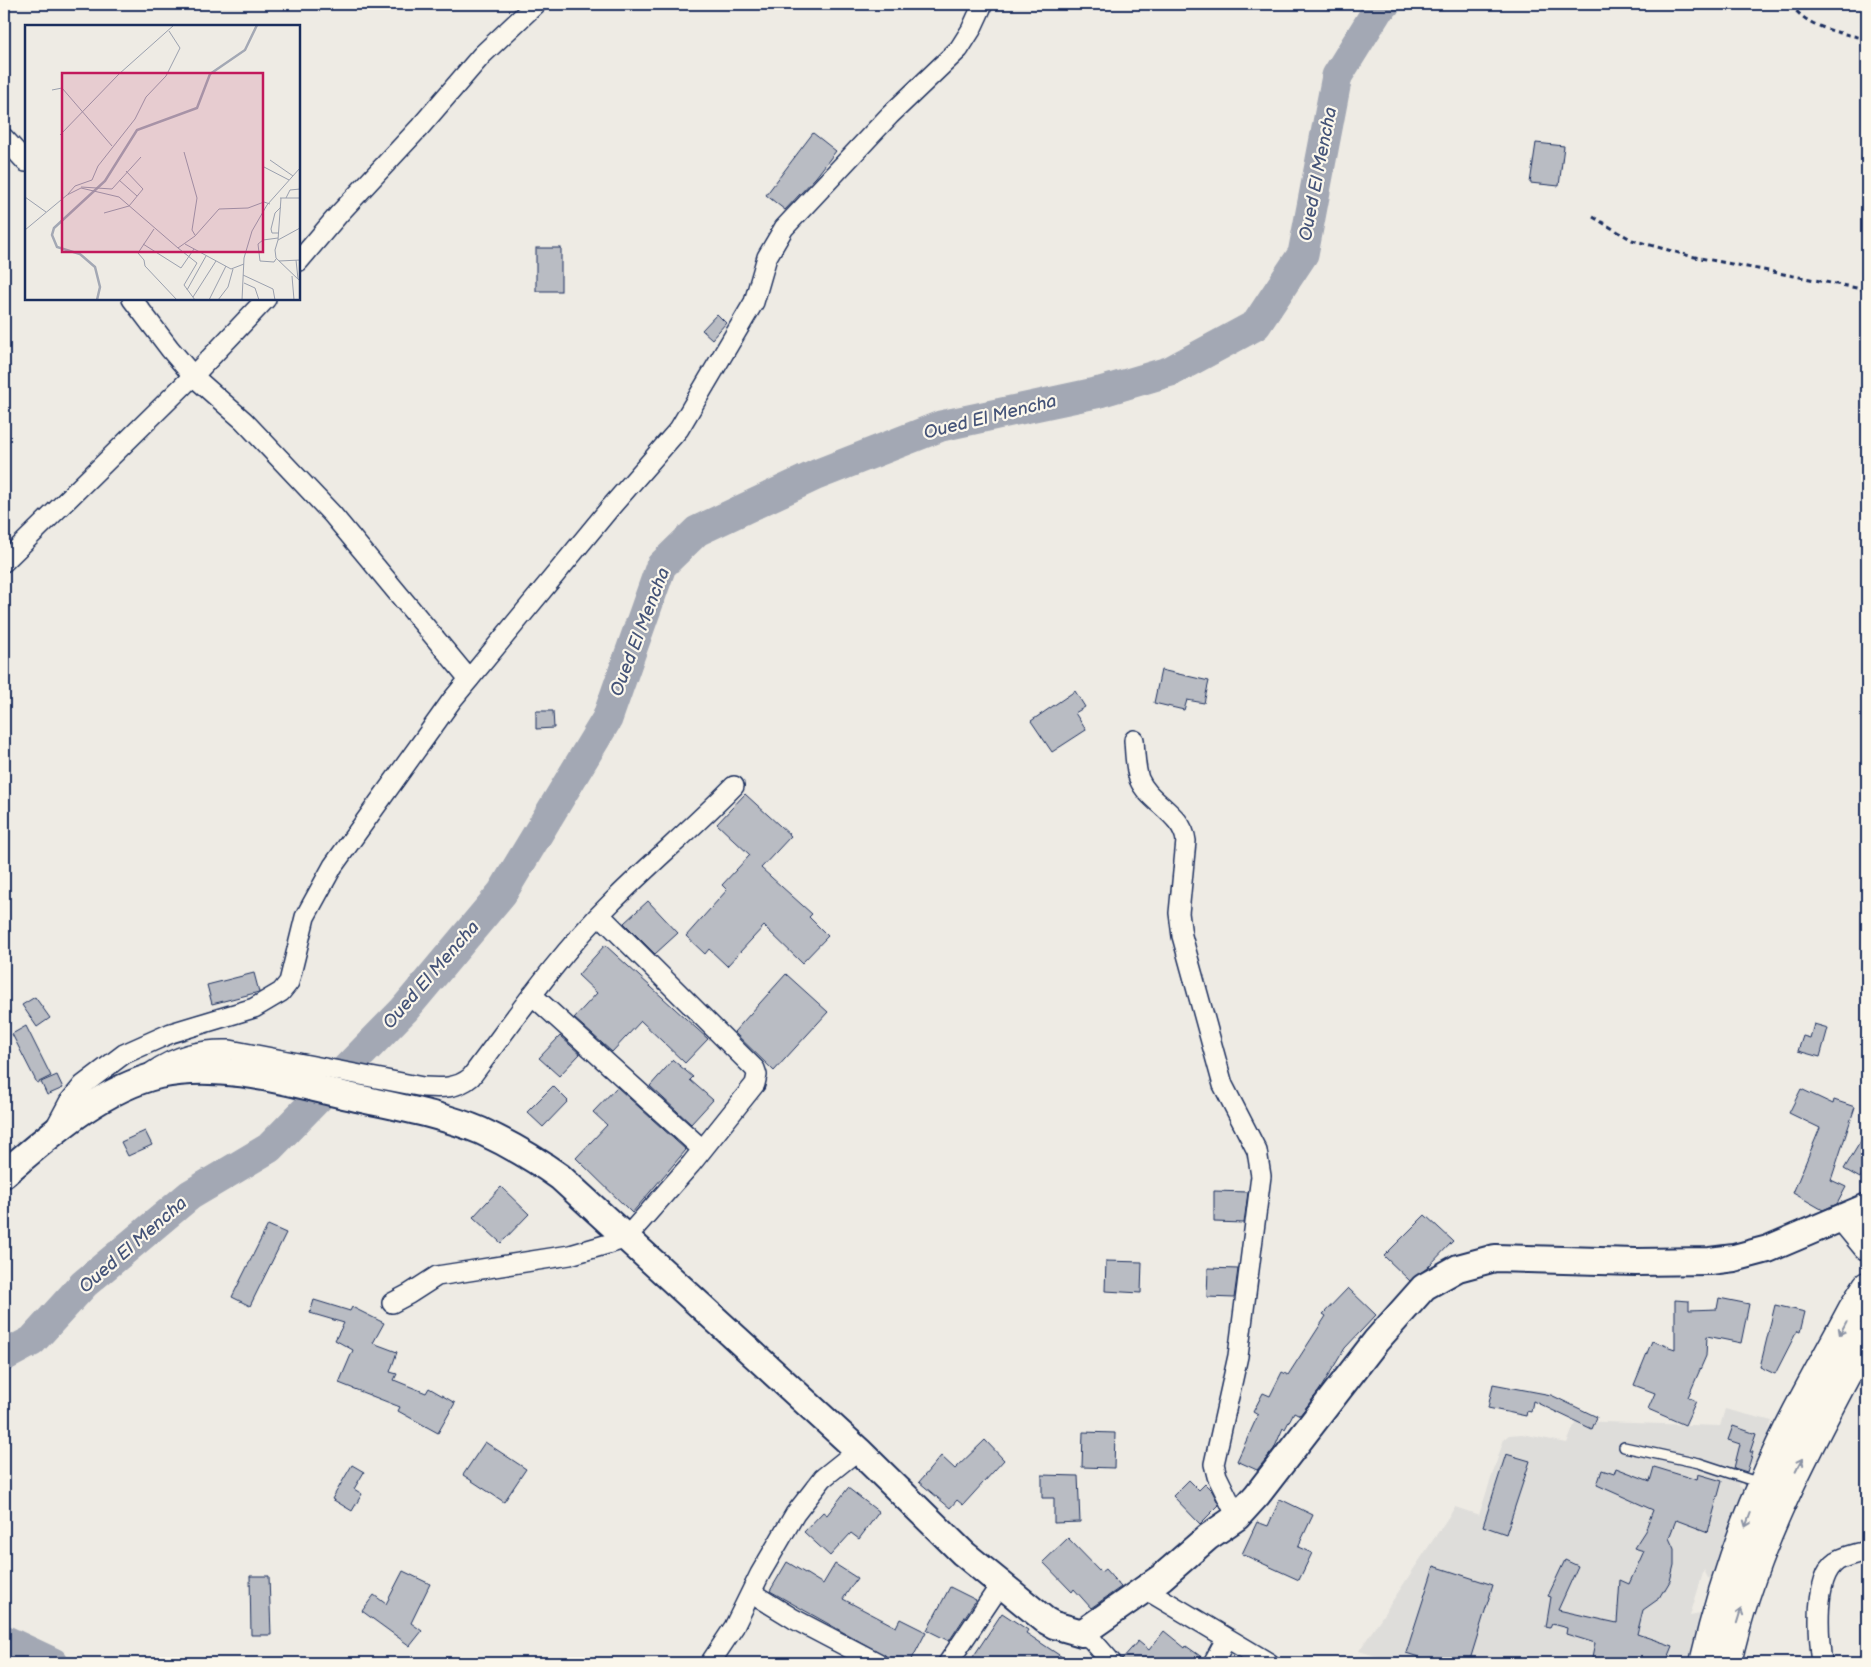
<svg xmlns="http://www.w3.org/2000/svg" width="1871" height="1667" font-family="'Balsamiq Sans',sans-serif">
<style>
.built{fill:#deddda}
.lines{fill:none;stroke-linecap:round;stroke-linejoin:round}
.river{stroke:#a3a8b4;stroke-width:31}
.building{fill:#b9bcc3;stroke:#1b2f5e}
.service-casing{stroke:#1b2f5e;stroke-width:12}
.minor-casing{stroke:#1b2f5e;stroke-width:22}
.secondary-casing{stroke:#1b2f5e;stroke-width:30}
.primary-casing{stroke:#1b2f5e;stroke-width:31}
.path{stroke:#1b2f5e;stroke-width:3;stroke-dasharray:5 4;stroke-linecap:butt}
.service{stroke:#fbf7ec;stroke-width:9}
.minor{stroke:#fbf7ec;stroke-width:19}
.secondary{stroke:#fbf7ec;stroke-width:26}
.primary{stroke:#fbf7ec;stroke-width:28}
.oneway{stroke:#8b93a5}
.labels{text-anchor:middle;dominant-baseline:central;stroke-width:4.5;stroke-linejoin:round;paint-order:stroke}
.water-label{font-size:18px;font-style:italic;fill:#445378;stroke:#fbf7ec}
.inset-river{fill:none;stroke:#a3a8b4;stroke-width:2.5}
.inset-road{fill:none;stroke:#9aa0ae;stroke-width:1}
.view{fill:#c2185b;fill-opacity:0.15;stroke:#c2185b;stroke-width:2.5}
.inset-edge{fill:none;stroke:#1b2f5e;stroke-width:2.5}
</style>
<rect width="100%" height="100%" fill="#eeebe4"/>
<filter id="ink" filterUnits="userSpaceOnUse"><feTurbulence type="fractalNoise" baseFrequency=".02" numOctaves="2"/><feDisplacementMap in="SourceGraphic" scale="10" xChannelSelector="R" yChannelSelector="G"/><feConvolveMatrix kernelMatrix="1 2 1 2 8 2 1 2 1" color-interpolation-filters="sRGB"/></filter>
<g filter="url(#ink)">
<!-- built -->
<path class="built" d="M1725 1409 1772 1421 1758 1467 1747 1462 1739 1486 1745 1490 1718 1581 1708 1578 1704 1570 1690 1616 1700 1614 1708 1617 1693 1663H1398L1359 1651 1455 1507 1479 1515 1504 1439 1509 1435 1522 1434 1567 1443 1576 1421 1720 1426Z"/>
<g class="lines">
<!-- river -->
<g class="river">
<path d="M4 1356 32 1341 84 1284 190 1195 269 1148 404 1010 502 893 607 719 661 566 697 531 816 475 941 426 1100 392 1171 371 1256 325 1303 254 1337 76 1379 8 1385 4"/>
<path d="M4 1640 53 1663"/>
</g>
</g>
<!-- building -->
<g class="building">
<path d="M813 133 836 151 816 177 785 210 766 195Z"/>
<path d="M1536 143 1564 146 1559 186 1530 183Z"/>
<rect x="536" y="248" width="25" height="43"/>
<path d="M717 314 726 323 712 339 702 330Z"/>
<path d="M1161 670 1209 681 1204 703 1187 700 1184 710 1154 703Z"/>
<path d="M1075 691 1085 707 1075 713 1086 730 1052 752 1031 721Z"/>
<path d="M536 711H553L554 728 536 729Z"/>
<path d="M745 794 791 836 761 868 812 914 809 917 828 936 802 963 764 926 727 966 709 949 705 954 686 936 727 890 722 885 750 855 717 824Z"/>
<path d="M648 901 678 933 655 954 624 923Z"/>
<path d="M605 945 708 1039 685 1063 641 1021 612 1052 574 1018 597 993 578 975Z"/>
<path d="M254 973 259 992 212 1004 207 985Z"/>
<path d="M786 974 828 1012 774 1071 734 1032Z"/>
<path d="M35 997 50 1018 37 1027 22 1005Z"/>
<path d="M1814 1024 1828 1028 1820 1057 1798 1051 1803 1036 1810 1038Z"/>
<path d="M26 1026 51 1076 37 1083 12 1034Z"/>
<path d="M560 1036 580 1054 559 1076 539 1058Z"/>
<path d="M673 1060 693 1077 690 1080 713 1100 691 1124 650 1086Z"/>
<path d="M57 1075 63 1088 47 1095 41 1082Z"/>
<path d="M553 1086 568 1101 543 1127 527 1112Z"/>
<path d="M617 1087 686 1150 632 1213 576 1158 607 1125 593 1112Z"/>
<path d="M1801 1089 1833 1104 1834 1100 1855 1107 1831 1180 1846 1187 1837 1204 1823 1210 1793 1193 1820 1128 1789 1113Z"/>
<path d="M145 1131 152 1145 128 1156 121 1142Z"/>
<path d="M1867 1131V1164L1860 1178 1844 1169Z"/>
<path d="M501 1187 529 1214 501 1243 473 1217Z"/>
<path d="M1214 1191 1248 1192 1244 1223 1214 1222Z"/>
<path d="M1425 1215 1453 1241 1427 1268 1410 1281 1384 1256Z"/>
<path d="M268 1225 286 1233 250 1306 232 1297Z"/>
<path d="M1106 1261 1142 1262 1141 1293 1105 1291Z"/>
<path d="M1208 1268 1238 1269 1234 1298 1207 1297Z"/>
<path d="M1348 1288 1376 1315 1345 1348 1319 1391 1300 1415 1294 1412 1285 1429 1283 1428 1274 1449 1257 1470 1237 1461 1258 1415 1253 1412 1263 1393 1270 1396 1282 1372 1288 1375 1326 1316 1323 1314Z"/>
<path d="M1719 1298 1749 1304 1741 1343 1707 1336 1706 1356 1688 1397 1696 1401 1685 1425 1648 1409 1655 1393 1634 1385 1652 1341 1675 1349V1300L1689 1301V1310L1717 1309Z"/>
<path d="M314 1300 350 1311 352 1307 384 1323 373 1343 397 1352 390 1372 397 1374 394 1380 426 1393 429 1388 455 1403 438 1433 398 1411 400 1407 339 1383 353 1350 335 1340 344 1323 310 1313Z"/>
<path d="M1775 1305 1805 1312 1800 1332 1797 1331 1775 1374 1760 1367Z"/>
<path d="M1493 1384 1551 1395 1597 1417 1592 1429 1533 1401 1531 1412 1527 1411 1526 1416 1488 1408Z"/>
<path d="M1733 1426 1756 1434 1750 1452H1753L1747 1472 1734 1468 1740 1444 1728 1440Z"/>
<path d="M1083 1432 1115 1433 1114 1468 1082 1467Z"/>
<path d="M985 1440 1004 1460 963 1505 957 1500 950 1508 919 1482 941 1456 955 1469Z"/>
<path d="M485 1442 526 1469 504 1502 463 1475Z"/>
<path d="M1506 1454 1530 1461 1506 1534 1483 1526Z"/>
<path d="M352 1465 364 1472 354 1489 362 1494 352 1511 332 1499Z"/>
<path d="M1654 1467 1697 1480 1698 1474 1722 1481 1708 1532 1676 1520 1669 1538 1674 1549V1565L1670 1581 1660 1598 1643 1610 1637 1634 1673 1646 1666 1663H1591L1595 1643 1566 1634 1567 1628 1552 1624 1550 1628 1546 1627 1551 1597 1548 1596 1565 1560 1578 1566 1558 1610 1617 1623 1620 1580 1629 1584 1644 1551 1634 1548 1645 1531 1653 1510 1597 1485 1602 1470 1614 1474 1616 1468 1650 1481Z"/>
<path d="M1042 1475 1078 1476 1080 1522 1054 1523V1498H1042Z"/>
<path d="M1189 1480 1199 1490 1205 1484 1212 1491 1219 1505 1200 1524 1173 1496Z"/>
<path d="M848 1488 879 1512 859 1539 851 1533 830 1556 804 1532 823 1512 827 1515Z"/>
<path d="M1280 1499 1313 1515 1298 1547 1312 1553 1299 1580 1242 1554 1257 1522 1268 1526Z"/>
<path d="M1068 1538 1101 1572 1105 1569 1121 1587 1091 1608 1074 1589 1072 1592 1043 1562Z"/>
<path d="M787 1562 823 1584 835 1564 857 1578 843 1599 896 1627 900 1619 926 1632 910 1663H898L770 1591Z"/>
<path d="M1434 1566 1493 1585 1469 1663H1438L1406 1653Z"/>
<path d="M403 1571 430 1584 411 1623 422 1631 410 1646 362 1611 374 1595 386 1604Z"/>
<path d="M250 1576H269L271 1635H251Z"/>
<path d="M950 1587 976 1600 949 1641 927 1630Z"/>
<path d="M1002 1613 1028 1630 1026 1633 1071 1663H983L973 1657Z"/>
<path d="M1164 1631 1185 1648 1186 1646 1203 1658 1202 1663H1123L1122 1659 1138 1641 1149 1650Z"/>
</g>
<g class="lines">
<defs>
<path id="service" d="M1624 1447 1699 1463 1760 1483"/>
<g id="minor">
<path d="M4 138 26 162"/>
<path d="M299 261 339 214 420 127 482 55 536 4"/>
<path d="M132 299 170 349 193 376 244 421 332 514 469 679"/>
<path d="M4 562 193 376 266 299"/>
<path d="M1134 740C1135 752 1135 767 1139 779 1149 803 1183 814 1186 841L1179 913 1182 936 1223 1085 1257 1151 1261 1176 1238 1356 1214 1464 1217 1476 1237 1517"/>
<path d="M532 995 702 1149"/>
<path d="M152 1072C177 1055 200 1049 230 1050L423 1087C441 1088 457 1089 471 1077 516 1017 559 954 612 902 652 862 695 826 734 786"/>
<path d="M55 1128 69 1102 83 1085 124 1054 171 1033 254 1008 281 992 289 982 305 917 333 866 452 700 610 508 679 429 754 302 767 257 784 228 890 115 959 49 971 30 983 4"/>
<path d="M392 1303 409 1294 437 1276 570 1255 625 1239 691 1164 755 1084 757 1075 755 1069 600 915"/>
<path d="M1145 1589 1269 1663"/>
<path d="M752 1593 794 1619 878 1663"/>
<path d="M1082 1633 1092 1640 1112 1663"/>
<path d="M710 1663 734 1627 760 1574 795 1514 823 1478 858 1450"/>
<path d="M948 1663 1001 1584"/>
<path d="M1213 1663 1226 1639"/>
<path d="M1822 1663C1819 1639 1813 1577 1837 1561 1845 1556 1858 1553 1867 1551"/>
</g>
<path id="secondary" d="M4 1174C49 1136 100 1089 159 1075 224 1061 294 1084 357 1098 398 1107 443 1115 481 1131 509 1144 535 1159 560 1177L858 1450 963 1553 1045 1620 1054 1625 1082 1633 1162 1577 1208 1537 1237 1517 1257 1495 1376 1341 1424 1287 1458 1268 1495 1258 1636 1262 1710 1261 1734 1258 1768 1249 1867 1207"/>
<g id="primary">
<path d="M1849 1224 1867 1246"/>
<path d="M1704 1663C1719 1598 1740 1533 1768 1472 1792 1416 1824 1363 1852 1310L1867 1286"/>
<path d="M1727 1663C1752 1546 1811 1441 1867 1336"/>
</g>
</defs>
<!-- service casing -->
<use href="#service" class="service-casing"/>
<!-- minor casing -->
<use href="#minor" class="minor-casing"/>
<!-- secondary casing -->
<use href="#secondary" class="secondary-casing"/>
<!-- primary casing -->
<use href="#primary" class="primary-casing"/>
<!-- path -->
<g class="path">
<path d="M1791 4C1806 28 1841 33 1867 39"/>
<path d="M1593 217 1632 240 1690 256 1867 290"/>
</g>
<!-- service -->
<use href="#service" class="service"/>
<!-- minor -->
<use href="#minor" class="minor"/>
<!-- secondary -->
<use href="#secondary" class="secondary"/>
<!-- primary -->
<use href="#primary" class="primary"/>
</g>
<!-- one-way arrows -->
<defs><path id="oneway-shaft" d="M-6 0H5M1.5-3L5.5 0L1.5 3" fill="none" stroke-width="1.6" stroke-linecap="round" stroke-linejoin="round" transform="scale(1.25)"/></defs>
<g class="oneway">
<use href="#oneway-shaft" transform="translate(1843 1328) rotate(118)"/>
<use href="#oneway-shaft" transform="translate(1799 1465) rotate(-63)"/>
<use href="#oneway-shaft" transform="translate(1748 1520) rotate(111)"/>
<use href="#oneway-shaft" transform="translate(1739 1616) rotate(-73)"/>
</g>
</g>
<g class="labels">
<!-- water labels -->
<g class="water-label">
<text transform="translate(1318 174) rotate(-79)">Oued El Mencha</text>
<text transform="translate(990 417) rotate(-14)">Oued El Mencha</text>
<text transform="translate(640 632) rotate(-69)">Oued El Mencha</text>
<text transform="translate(431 975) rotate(-49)">Oued El Mencha</text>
<text transform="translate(133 1245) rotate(-41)">Oued El Mencha</text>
</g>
</g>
<!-- overview -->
<g transform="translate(25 25)">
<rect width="275" height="275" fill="#eeebe4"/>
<path class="inset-river" d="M72 275 75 262 70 242 55 229 32 222 27 210 29 203 80 156 112 105 172 83 185 49 220 25 232 0"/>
<path class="inset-road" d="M27 65 37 63 87 121M35 110 94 49 149 0M159 127 172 173 167 205 170 210M245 135 268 151M239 142 264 155M94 155 112 171M56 162 87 164 116 132M43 169 50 161 67 155 73 141 110 94 121 72 141 51 155 23 144 6M0 172 21 187M255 173H275M261 173 265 165 275 164M79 188 104 181 118 164 101 146M275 203 253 215 250 225 251 233 275 256M129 204 113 228 119 235 120 241 152 275M0 205 42 170 56 163 94 172 153 223 170 211 194 184 223 183 239 177 245 179M254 208H247L246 204 250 188 256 182M253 215 256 173M118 219 156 243 169 224M160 219 206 244 219 239M153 223 172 238 159 260 170 275M251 234 249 237 235 236 233 219 238 215 253 213M271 235 273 254M254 236 275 235M218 250 248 264 250 275M267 251 269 275M219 258 230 263 234 275M162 265 181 231M168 272 191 236M184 275 201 241M193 275 203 262 208 244M217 275 219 233 227 206 242 180 275 143"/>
<path class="view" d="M37 48H238V227H37Z"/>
<rect width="275" height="275" class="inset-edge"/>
</g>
<!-- margin -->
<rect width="1871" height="1667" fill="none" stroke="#fbf7ec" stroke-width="20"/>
<rect x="10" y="10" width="1851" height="1647" fill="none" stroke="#1b2f5e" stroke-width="2" filter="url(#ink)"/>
</svg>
